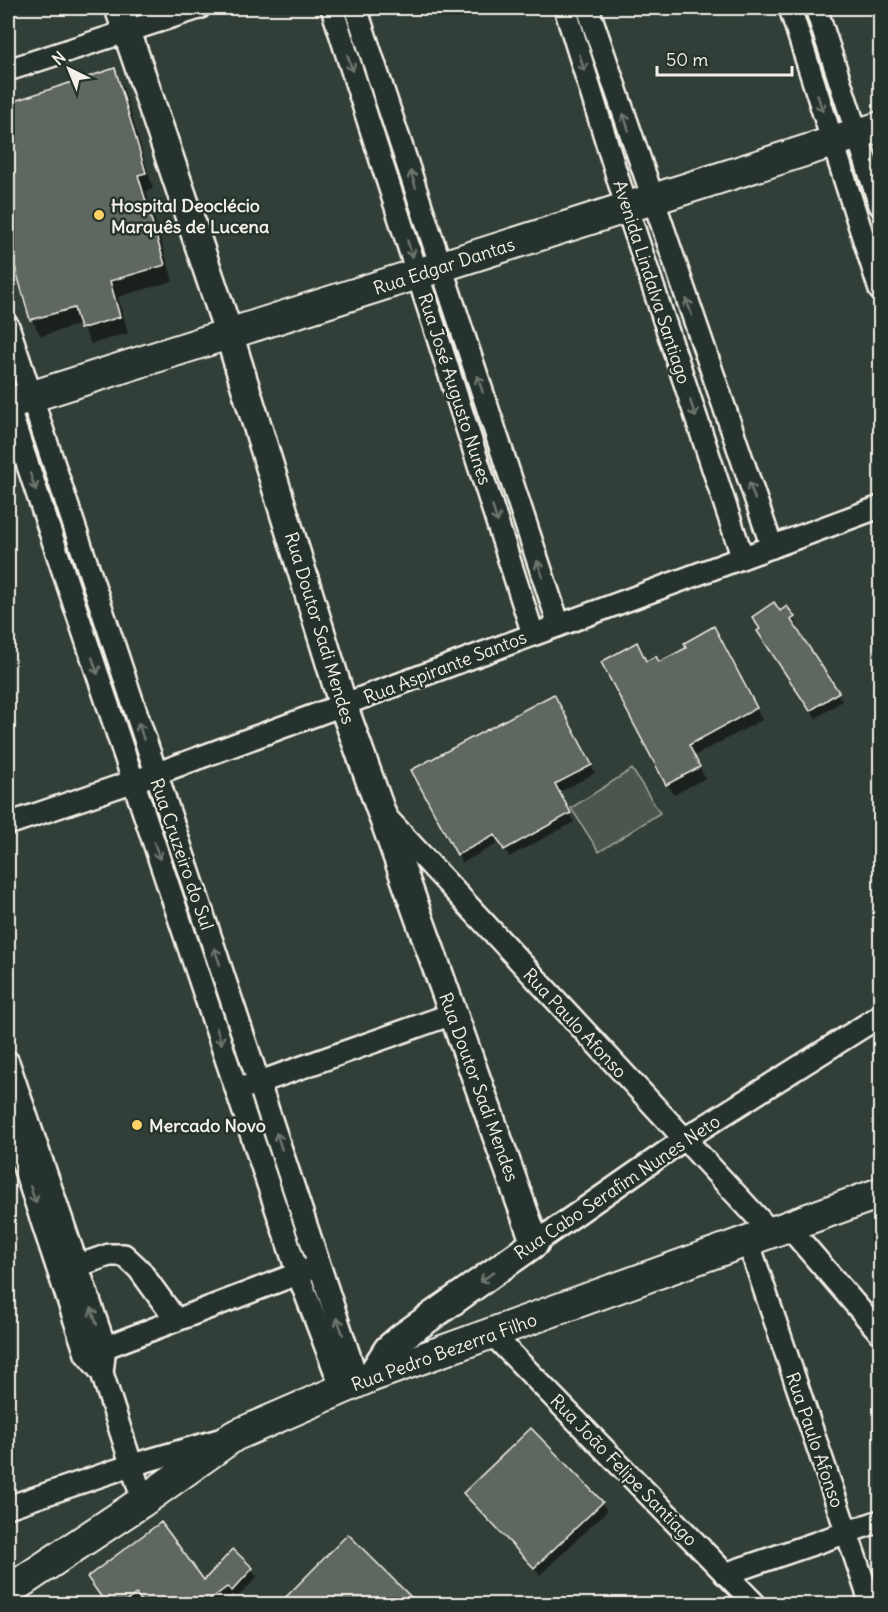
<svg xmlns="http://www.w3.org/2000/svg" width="888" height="1612" font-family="Delius,sans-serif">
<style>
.pitch{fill:#4c564f;stroke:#a0a49c;stroke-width:1.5}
.shadow{fill:#0007}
.building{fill:#5f6861;stroke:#f4f1e8;stroke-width:1.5}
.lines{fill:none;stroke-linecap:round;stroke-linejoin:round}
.minor-casing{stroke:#f4f1e8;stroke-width:26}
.tertiary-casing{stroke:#f4f1e8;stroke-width:32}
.secondary-casing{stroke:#f4f1e8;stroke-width:34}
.minor{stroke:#26332d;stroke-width:21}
.tertiary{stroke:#26332d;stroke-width:27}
.secondary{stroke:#26332d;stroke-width:30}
.oneway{stroke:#6e766e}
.poi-dot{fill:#ffd166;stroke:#26332d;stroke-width:2}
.labels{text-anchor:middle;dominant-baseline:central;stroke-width:5;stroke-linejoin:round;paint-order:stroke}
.poi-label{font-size:18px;font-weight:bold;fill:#f4f1e8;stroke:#26332d;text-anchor:start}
.street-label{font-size:18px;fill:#f4f1e8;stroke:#26332d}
</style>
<rect width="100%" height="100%" fill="#323e38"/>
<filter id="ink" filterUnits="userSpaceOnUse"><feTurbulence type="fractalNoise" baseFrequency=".0167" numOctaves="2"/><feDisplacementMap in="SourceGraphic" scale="12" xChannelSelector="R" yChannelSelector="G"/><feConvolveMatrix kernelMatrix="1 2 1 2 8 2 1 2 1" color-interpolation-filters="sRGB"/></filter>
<g filter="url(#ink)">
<!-- pitch -->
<path class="pitch" d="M632 769 660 813 599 852 571 808Z"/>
<!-- shadow -->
<g class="shadow">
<path d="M114 70 123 86 153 189 146 191 173 281 118 297 128 333 91 344 81 324 41 336 32 320 8 237V189L12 188 8 173V104Z"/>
<path d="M787 608 798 626 795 629 842 701 816 718 764 639 780 613Z"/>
<path d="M720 639 762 720 694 756 705 778 674 795 667 784 646 663 659 664Z"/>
<path d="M553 696 595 773 558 793 574 822 509 857 501 842 462 863 413 771Z"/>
<path d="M465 1493 602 1503 607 1511 540 1575Z"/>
<path d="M233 1551 257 1577 237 1598 233 1594 219 1604H144L142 1601 137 1604H108L93 1585 204 1582Z"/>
</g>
<!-- building -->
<g class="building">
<path d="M115 68 146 173 138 175 165 265 110 281 120 317 80 329 74 308 30 320 8 242V103Z"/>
<path d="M774 602 780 611 787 606 795 617 791 620 839 692 810 711 757 631 760 629 752 617Z"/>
<path d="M714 626 757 708 689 745 700 767 666 785 601 662 637 642 646 661 656 656 659 662 686 648 684 643Z"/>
<path d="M554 694 592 765 555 784 571 813 504 850 495 835 457 855 411 770Z"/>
<path d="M531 1428 603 1502 534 1568 463 1493Z"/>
<path d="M161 1522 204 1580 233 1549 253 1568 232 1591 227 1587 203 1605H144L136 1594 122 1605H107L87 1577Z"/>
<path d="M348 1534 419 1605H278Z"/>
</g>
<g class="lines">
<defs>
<g id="minor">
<path d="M332 8 533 634"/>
<path d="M356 8 559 625"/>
<path d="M565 8 627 208 742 556"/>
<path d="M588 8 772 547"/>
<path d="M790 8 880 290"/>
<path d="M816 8 880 205"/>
<path d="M8 70 199 8"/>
<path d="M8 326 358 1382"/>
<path d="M8 406 298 1274 342 1389"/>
<path d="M386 817 771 1232"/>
<path d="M8 824 155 774 880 507"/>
<path d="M8 1062 105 1347 102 1373"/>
<path d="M246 1087 452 1014"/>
<path d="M8 1119 86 1354 102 1373 143 1501"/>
<path d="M788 1226 880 1333"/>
<path d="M748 1241 871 1604"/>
<path d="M535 1243 683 1140 880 1016"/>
<path d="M77 1266 109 1255H124L139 1269 176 1320"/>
<path d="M492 1334 755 1604"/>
<path d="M93 1352 310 1269"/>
<path d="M8 1507 132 1465 219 1440"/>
<path d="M725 1574 880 1521"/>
</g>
<path id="tertiary" d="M119 8 229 334 343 705 535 1243 402 1337 388 1349 370 1377"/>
<g id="secondary">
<path d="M8 404 880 127"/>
<path d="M8 1591 143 1501 234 1436 370 1377 880 1193"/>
</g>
</defs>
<!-- minor casing -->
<use href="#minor" class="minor-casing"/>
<!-- tertiary casing -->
<use href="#tertiary" class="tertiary-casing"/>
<!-- secondary casing -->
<use href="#secondary" class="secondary-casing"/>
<!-- minor -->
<use href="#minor" class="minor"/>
<!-- tertiary -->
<use href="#tertiary" class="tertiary"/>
<!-- secondary -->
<use href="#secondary" class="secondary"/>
</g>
<!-- one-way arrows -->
<defs><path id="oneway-shaft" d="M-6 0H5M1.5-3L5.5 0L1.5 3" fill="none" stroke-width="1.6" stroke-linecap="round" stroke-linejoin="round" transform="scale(1.5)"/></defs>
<g class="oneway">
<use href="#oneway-shaft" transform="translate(350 63) rotate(72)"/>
<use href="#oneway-shaft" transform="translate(582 63) rotate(73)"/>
<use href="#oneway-shaft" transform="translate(820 103) rotate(73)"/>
<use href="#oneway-shaft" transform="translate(626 122) rotate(-108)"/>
<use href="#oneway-shaft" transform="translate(413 179) rotate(-108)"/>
<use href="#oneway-shaft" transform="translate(410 249) rotate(72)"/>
<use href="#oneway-shaft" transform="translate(689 307) rotate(-109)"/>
<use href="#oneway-shaft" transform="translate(480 384) rotate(-108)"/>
<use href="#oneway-shaft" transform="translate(693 409) rotate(72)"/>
<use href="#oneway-shaft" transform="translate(33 482) rotate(71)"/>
<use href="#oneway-shaft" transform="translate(752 491) rotate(-109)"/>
<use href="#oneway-shaft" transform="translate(495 514) rotate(72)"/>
<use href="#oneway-shaft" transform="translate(540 569) rotate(-108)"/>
<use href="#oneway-shaft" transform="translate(95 666) rotate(71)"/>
<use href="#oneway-shaft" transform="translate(141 731) rotate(-108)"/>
<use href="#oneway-shaft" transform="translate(157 851) rotate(72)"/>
<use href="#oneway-shaft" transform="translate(217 956) rotate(-109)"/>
<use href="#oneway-shaft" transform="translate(219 1036) rotate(72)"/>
<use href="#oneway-shaft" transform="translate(279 1141) rotate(-108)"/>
<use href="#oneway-shaft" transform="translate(33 1195) rotate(72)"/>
<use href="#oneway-shaft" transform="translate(487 1277) rotate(145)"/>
<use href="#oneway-shaft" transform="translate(94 1316) rotate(-109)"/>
<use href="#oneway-shaft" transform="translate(340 1326) rotate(-109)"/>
</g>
</g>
<!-- markers -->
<g class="poi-dot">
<circle cx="99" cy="215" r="6"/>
<circle cx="137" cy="1125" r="6"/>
</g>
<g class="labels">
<!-- poi labels -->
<g class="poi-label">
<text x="111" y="205">Hospital Deoclécio<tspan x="111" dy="21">Marquês de Lucena</tspan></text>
<text x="149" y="1125">Mercado Novo</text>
</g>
<!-- street labels -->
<g class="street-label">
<text transform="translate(444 266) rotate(-18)">Rua Edgar Dantas</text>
<text transform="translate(652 282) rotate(72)">Avenida Lindalva Santiago</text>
<text transform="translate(455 389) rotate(72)">Rua José Augusto Nunes</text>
<text transform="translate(320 628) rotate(73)">Rua Doutor Sadi Mendes</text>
<text transform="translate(445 667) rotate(-21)">Rua Aspirante Santos</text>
<text transform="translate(182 854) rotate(71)">Rua Cruzeiro do Sul</text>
<text transform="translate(575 1023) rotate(47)">Rua Paulo Afonso</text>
<text transform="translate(479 1087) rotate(70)">Rua Doutor Sadi Mendes</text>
<text transform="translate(617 1187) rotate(-34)">Rua Cabo Serafim Nunes Neto</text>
<text transform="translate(444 1352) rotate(-20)">Rua Pedro Bezerra Filho</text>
<text transform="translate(815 1440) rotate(71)">Rua Paulo Afonso</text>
<text transform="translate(624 1470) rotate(46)">Rua João Felipe Santiago</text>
</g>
</g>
<!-- margin -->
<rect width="888" height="1612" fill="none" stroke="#26332d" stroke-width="30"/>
<rect x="15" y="15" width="858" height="1582" fill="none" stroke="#f4f1e8" stroke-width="2" filter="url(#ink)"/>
<!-- north arrow -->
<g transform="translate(69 69) rotate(317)" stroke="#26332d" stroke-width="4.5" paint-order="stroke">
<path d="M0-4.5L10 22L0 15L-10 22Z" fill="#f4f1e8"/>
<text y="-9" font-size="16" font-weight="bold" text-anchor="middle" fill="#f4f1e8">N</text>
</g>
<!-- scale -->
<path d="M657 66v9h135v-9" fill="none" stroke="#f4f1e8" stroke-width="3"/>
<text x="666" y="66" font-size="18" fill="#f4f1e8" stroke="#26332d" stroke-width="4.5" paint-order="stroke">50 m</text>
</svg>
